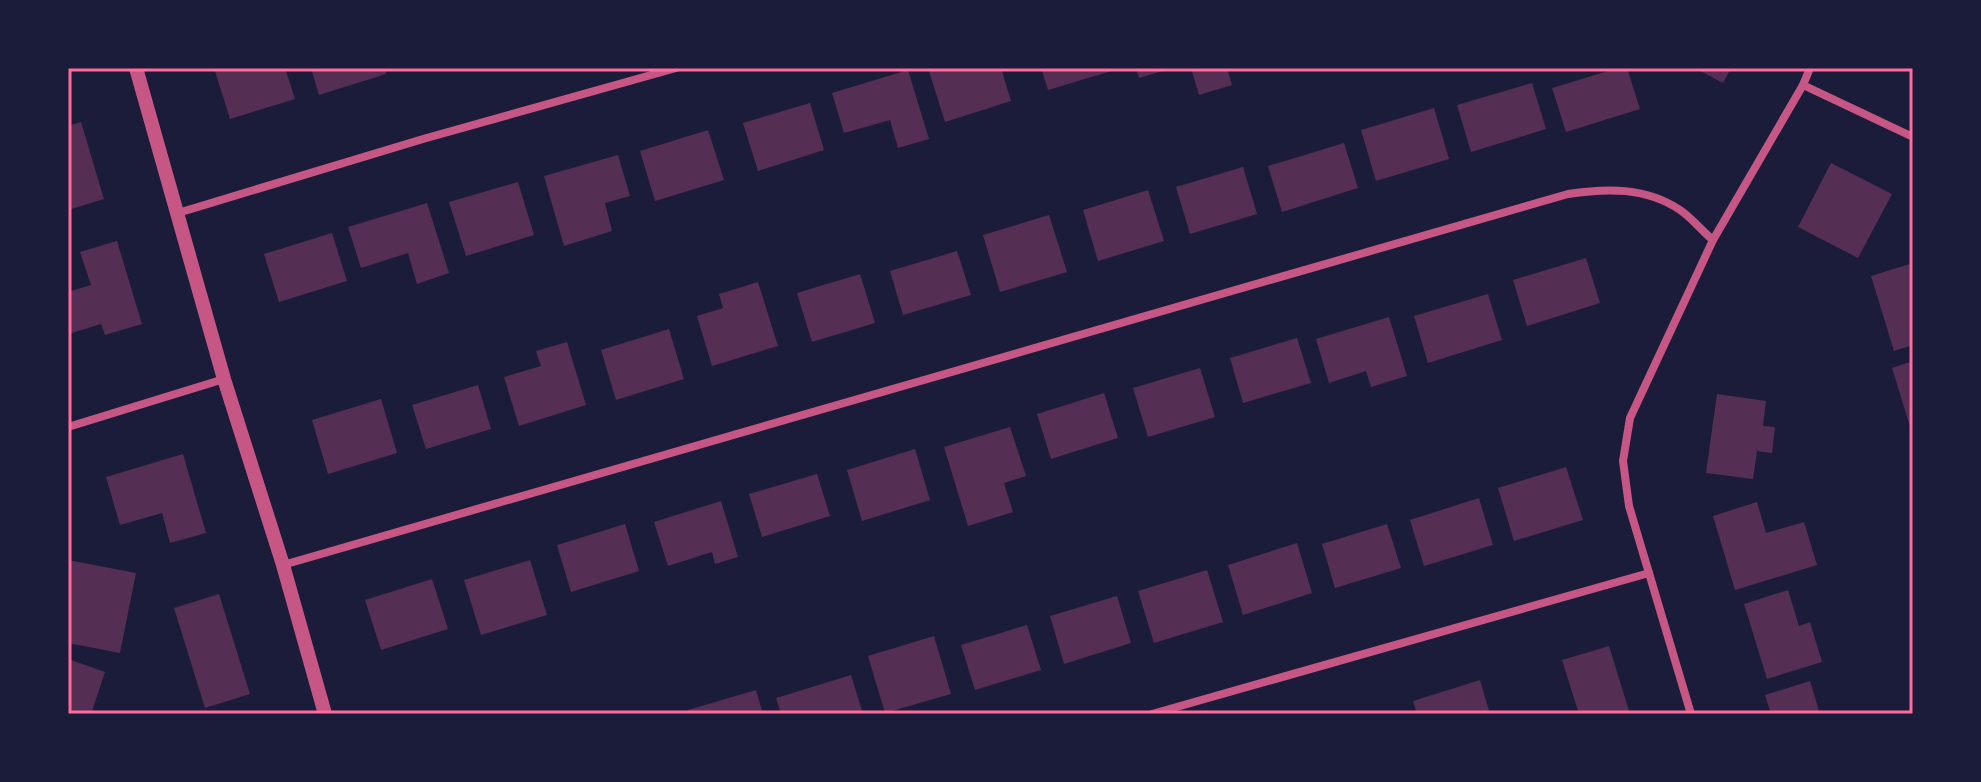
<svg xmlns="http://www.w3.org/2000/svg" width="1981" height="782" font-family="Georgia,serif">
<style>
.building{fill:#542f53}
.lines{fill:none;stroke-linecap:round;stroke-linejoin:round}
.minor{stroke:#c65784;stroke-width:8}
.tertiary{stroke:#c65784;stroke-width:14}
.neatline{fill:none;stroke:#ff6b9d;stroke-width:3}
</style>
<rect width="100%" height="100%" fill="#1b1b3a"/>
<!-- building -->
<g class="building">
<path d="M214 68H285L295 99 230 119Z"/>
<path d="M311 68H385L386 74 319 95Z"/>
<path d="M928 68H1001L1011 101 945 122Z"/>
<path d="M1041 68H1118V69L1048 90Z"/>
<path d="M1136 68H1169V69L1139 78Z"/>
<path d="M1191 68H1227L1232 85 1199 95Z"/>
<path d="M1618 68H1627L1640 109 1566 132 1552 88Z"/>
<path d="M1695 68H1731L1723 83Z"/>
<path d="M908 70 929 139 898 148 890 120 844 133 832 93Z"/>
<path d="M1532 83 1546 129 1471 152 1457 105Z"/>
<path d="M810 103 824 150 758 171 743 123Z"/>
<path d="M1434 108 1449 159 1376 181 1361 130Z"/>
<path d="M81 122 104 199 68 210V126Z"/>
<path d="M708 130 724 180 655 201 640 151Z"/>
<path d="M1344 143 1358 188 1282 212 1268 166Z"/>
<path d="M618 155 630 196 605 203 612 231 564 246 544 176Z"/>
<path d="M1831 163 1892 194 1858 258 1798 227Z"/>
<path d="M1243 167 1257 214 1190 234 1176 187Z"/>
<path d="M518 182 534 235 466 256 449 202Z"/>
<path d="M1148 190 1164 241 1098 261 1083 210Z"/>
<path d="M427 203 449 273 417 284 408 253 361 268 348 227Z"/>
<path d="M1049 215 1067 272 1000 292 983 235Z"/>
<path d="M332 233 347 281 279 302 264 254Z"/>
<path d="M117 241 142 324 105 335 101 324 69 334 68 292 91 285 80 252Z"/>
<path d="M957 251 971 295 903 315 890 271Z"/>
<path d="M1586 258 1600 303 1527 326 1513 280Z"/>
<path d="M1913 263V345L1894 351 1871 276Z"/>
<path d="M860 274 875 323 812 342 797 293Z"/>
<path d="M758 282 778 346 712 366 697 316 723 308 719 294Z"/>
<path d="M1488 294 1502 340 1428 363 1414 316Z"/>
<path d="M1389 317 1407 376 1371 387 1366 371 1329 383 1316 339Z"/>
<path d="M669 329 684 379 616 400 601 350Z"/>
<path d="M1297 338 1311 383 1243 403 1230 358Z"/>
<path d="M567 342 586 405 519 426 504 377 541 366 536 351Z"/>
<path d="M1913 361V432L1912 433 1892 368Z"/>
<path d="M1200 368 1215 417 1148 437 1133 388Z"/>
<path d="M478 385 491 429 426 449 412 405Z"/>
<path d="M1104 393 1118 438 1051 459 1037 414Z"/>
<path d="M1717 394 1766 401 1763 426 1775 427 1772 453 1757 451 1753 479 1706 473Z"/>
<path d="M381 399 397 453 328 474 312 420Z"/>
<path d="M1010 427 1026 476 1004 483 1013 512 968 526 944 447Z"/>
<path d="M915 449 930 500 862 521 847 470Z"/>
<path d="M183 454 206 533 170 543 162 513 120 525 106 477Z"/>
<path d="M1566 467 1583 520 1514 541 1498 488Z"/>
<path d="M817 474 830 516 762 537 749 494Z"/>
<path d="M1479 498 1493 545 1424 566 1410 520Z"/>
<path d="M721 501 738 557 715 564 712 552 668 566 654 522Z"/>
<path d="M1757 502 1766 533 1804 522 1817 565 1735 590 1713 516Z"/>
<path d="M625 524 639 571 571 592 557 545Z"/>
<path d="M1387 524 1401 568 1335 588 1322 544Z"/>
<path d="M1297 543 1312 593 1243 615 1228 565Z"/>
<path d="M68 560 136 573 120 653 68 643Z"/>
<path d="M530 560 547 615 481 635 464 580Z"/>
<path d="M1207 570 1223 622 1154 643 1138 591Z"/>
<path d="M432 579 448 629 381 650 365 600Z"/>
<path d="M1788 590 1799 626 1810 622 1822 662 1767 679 1744 604Z"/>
<path d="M219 594 250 694 205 708 174 608Z"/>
<path d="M1117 596 1131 643 1064 664 1050 616Z"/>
<path d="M1027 625 1041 670 975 690 961 645Z"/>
<path d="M934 636 951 694 885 713 868 656Z"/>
<path d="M1609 646 1630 714H1579L1562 660Z"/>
<path d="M68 659 105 672 91 714H68Z"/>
<path d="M851 675 863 714H781L776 698Z"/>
<path d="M1480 680 1490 714H1417L1413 701Z"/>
<path d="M1810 681 1820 714H1771L1765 695Z"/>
<path d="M756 690 763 714H689L688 710Z"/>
</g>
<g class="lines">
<!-- minor -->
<g class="minor">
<path d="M1803 85 1913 137"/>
<path d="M178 213 423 139 676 68"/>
<path d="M68 427 224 379"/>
<path d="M283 565 1568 194C1606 188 1646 187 1680 210 1692 218 1702 231 1713 240"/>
<path d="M1152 714 1649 573"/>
<path d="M1691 714 1629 506 1623 461 1630 418 1713 240 1803 85 1810 68"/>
</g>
<!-- tertiary -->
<path class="tertiary" d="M136 68 224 379 283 565 325 714"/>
</g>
<!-- border -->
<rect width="1981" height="782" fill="none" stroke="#1b1b3a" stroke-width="140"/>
<rect x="70" y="70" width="1841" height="642" class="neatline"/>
</svg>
